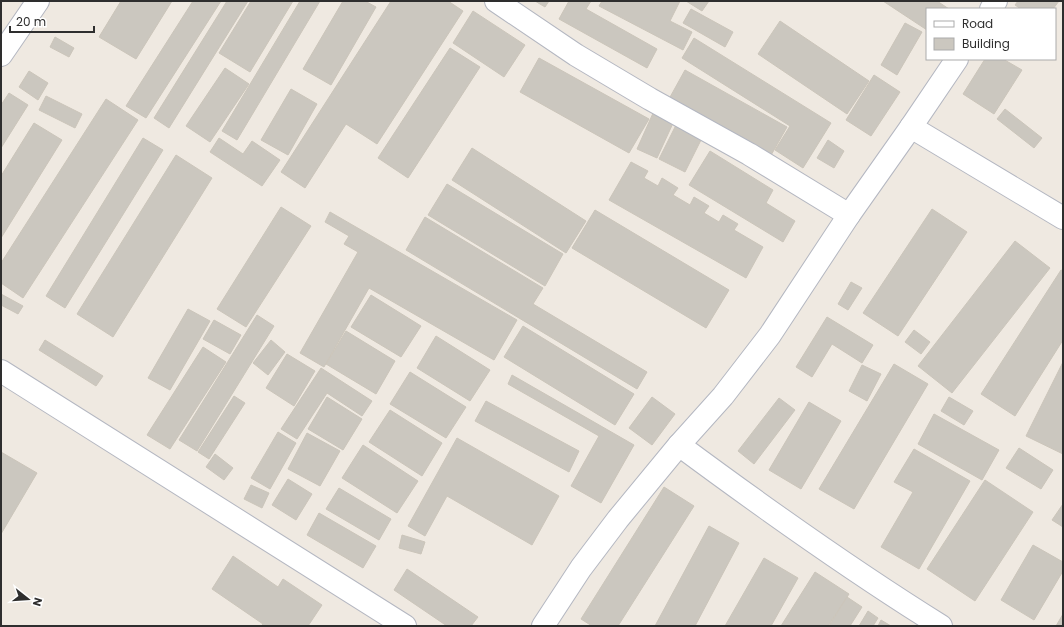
<svg xmlns="http://www.w3.org/2000/svg" width="1064" height="627" font-family="Poppins,sans-serif">
<style>
.building{fill:#cbc7bf;stroke:#cbc5ba}
.lines{fill:none;stroke-linecap:round;stroke-linejoin:round}
.minor-casing{stroke:#b4b7c1;stroke-width:24}
.minor{stroke:#fff;stroke-width:22}
</style>
<rect width="100%" height="100%" fill="#efe9e1"/>
<!-- building -->
<g class="building">
<path d="M121 1H172L136 59 99 37Z"/>
<path d="M193 1H221L146 118 126 106Z"/>
<path d="M227 1H248L169 128 154 118Z"/>
<path d="M251 1H293L250 72 219 53Z"/>
<path d="M300 1H320L237 140 222 131Z"/>
<path d="M343 1H365L376 7 331 85 303 69Z"/>
<path d="M391 1H448L463 11 377 144 346 124 305 188 281 172Z"/>
<path d="M535 1H549L545 7Z"/>
<path d="M569 1H591L586 9 657 49 647 68 559 19Z"/>
<path d="M602 1H680L670 21 692 32 683 50 599 6Z"/>
<path d="M686 1H709L702 11Z"/>
<path d="M883 1H937L949 9H927V30Z"/>
<path d="M1018 1H1059L1053 9H1021L1015 5Z"/>
<path d="M691 9 733 32 725 47 683 23Z"/>
<path d="M473 11 525 45 504 77 453 43Z"/>
<path d="M780 21 869 81 847 114 758 54Z"/>
<path d="M905 23 922 32 897 75 881 65Z"/>
<path d="M55 37 74 48 69 57 50 47Z"/>
<path d="M694 38 831 123 803 168 775 150 790 126 682 58Z"/>
<path d="M450 48 480 67 408 178 378 158Z"/>
<path d="M539 58 649 119 629 153 520 92Z"/>
<path d="M985 59H1003L1022 70 994 114 963 94Z"/>
<path d="M225 68 249 84 210 142 186 126Z"/>
<path d="M685 70 787 127 770 157 669 99Z"/>
<path d="M29 71 48 83 38 100 19 87Z"/>
<path d="M874 75 900 92 871 136 846 120Z"/>
<path d="M291 89 317 104 288 155 261 140Z"/>
<path d="M9 93 28 105 1 148V105Z"/>
<path d="M46 96 82 114 75 128 39 110Z"/>
<path d="M106 99 138 120 23 298 1 283V263Z"/>
<path d="M1005 109 1042 138 1034 148 997 119Z"/>
<path d="M654 111 674 121 657 158 637 149Z"/>
<path d="M34 123 62 140 1 238V176Z"/>
<path d="M676 125 702 138 685 172 659 159Z"/>
<path d="M143 138 163 150 65 308 46 296Z"/>
<path d="M219 138 243 154 252 141 280 160 262 186 210 152Z"/>
<path d="M828 140 844 151 834 168 817 158Z"/>
<path d="M472 148 586 221 566 253 452 180Z"/>
<path d="M710 151 773 190 766 203 795 221 783 242 689 185Z"/>
<path d="M176 155 212 178 113 337 77 314Z"/>
<path d="M631 162 648 171 644 178 658 186 662 178 678 188 673 195 690 205 694 197 709 206 704 213 719 222 723 215 738 224 734 230 763 247 746 278 609 200Z"/>
<path d="M447 184 563 254 545 286 428 215Z"/>
<path d="M281 207 311 226 246 327 217 309Z"/>
<path d="M932 209 967 232 898 336 863 313Z"/>
<path d="M595 210 729 290 706 328 572 248Z"/>
<path d="M330 212 517 320 494 360 369 288 324 367 300 353 358 252 344 244 349 236 325 222Z"/>
<path d="M425 217 543 288 533 304 647 372 637 389 406 250Z"/>
<path d="M1015 241 1050 268 952 393 918 366Z"/>
<path d="M1061 270 1063 271V340L1015 416 981 394Z"/>
<path d="M851 282 862 288 848 310 838 304Z"/>
<path d="M1 294 23 306 18 314 1 305Z"/>
<path d="M371 295 421 326 401 357 351 327Z"/>
<path d="M188 309 210 321 170 390 148 378Z"/>
<path d="M257 315 274 326 197 451 179 440Z"/>
<path d="M827 317 873 345 862 363 832 344 812 377 796 367Z"/>
<path d="M214 320 241 335 230 354 203 339Z"/>
<path d="M523 326 634 394 615 425 504 357Z"/>
<path d="M914 330 930 342 921 354 905 342Z"/>
<path d="M346 331 395 361 376 394 326 364Z"/>
<path d="M436 336 490 370 470 401 417 368Z"/>
<path d="M45 340 103 376 96 386 39 350Z"/>
<path d="M271 340 285 352 268 375 253 363Z"/>
<path d="M203 347 226 362 170 449 147 435Z"/>
<path d="M287 354 315 371 294 406 266 388Z"/>
<path d="M1063 362V454L1026 436Z"/>
<path d="M894 364 928 384 854 509 819 489Z"/>
<path d="M862 365 881 374 867 401 849 391Z"/>
<path d="M321 368 372 401 362 416 327 393 297 439 281 429Z"/>
<path d="M410 372 466 407 446 438 390 404Z"/>
<path d="M512 375 634 445 601 503 571 486 599 436 508 384Z"/>
<path d="M234 396 245 403 209 459 198 452Z"/>
<path d="M327 397 362 419 343 450 308 429Z"/>
<path d="M652 397 675 414 652 445 629 428Z"/>
<path d="M949 397 973 411 964 425 941 411Z"/>
<path d="M779 398 795 410 754 464 738 451Z"/>
<path d="M486 401 579 451 569 472 475 421Z"/>
<path d="M809 402 841 421 801 489 769 470Z"/>
<path d="M390 410 442 443 422 476 369 442Z"/>
<path d="M934 414 999 450 982 480 918 444Z"/>
<path d="M278 432 296 443 270 489 251 478Z"/>
<path d="M307 433 340 451 320 486 288 469Z"/>
<path d="M457 438 559 496 532 545 447 496 425 536 408 526Z"/>
<path d="M363 445 418 481 397 513 342 478Z"/>
<path d="M1019 448 1053 470 1041 489 1006 468Z"/>
<path d="M914 449 970 481 919 569 881 547 913 492 894 482Z"/>
<path d="M1 452 37 473 1 534Z"/>
<path d="M215 454 233 468 224 480 206 467Z"/>
<path d="M288 479 312 494 296 520 272 505Z"/>
<path d="M985 480 1033 512 975 601 927 569Z"/>
<path d="M251 485 269 493 262 508 244 499Z"/>
<path d="M664 487 694 506 618 626H592L581 619Z"/>
<path d="M339 488 391 519 379 540 326 509Z"/>
<path d="M1063 504V527L1052 520Z"/>
<path d="M319 513 376 546 363 568 307 535Z"/>
<path d="M709 526 739 543 695 626H655Z"/>
<path d="M402 535 425 542 421 554 399 548Z"/>
<path d="M1033 545 1063 562V571L1034 620 1001 600Z"/>
<path d="M233 556 278 587 283 579 322 605 308 626H261L263 624 212 589Z"/>
<path d="M764 558 798 578 771 626H725Z"/>
<path d="M407 569 478 617 471 626H447L394 590Z"/>
<path d="M815 572 849 594 828 626H781Z"/>
<path d="M847 597 862 607 850 626H829Z"/>
<path d="M868 611 878 618 873 626H859Z"/>
<path d="M1063 614V626H1056Z"/>
<path d="M881 620 891 626H878Z"/>
</g>
<g class="lines">
<defs>
<g id="minor">
<path d="M496 1 576 55 650 99 749 154 849 215"/>
<path d="M991 9 996 1"/>
<path d="M1 55 38 1"/>
<path d="M911 127 1063 218"/>
<path d="M1 371 405 626"/>
<path d="M543 626 581 568 618 519 679 445"/>
<path d="M941 626C851 570 764 508 679 445L723 396 770 335 849 215 911 127 957 59"/>
</g>
</defs>
<!-- minor casing -->
<use href="#minor" class="minor-casing"/>
<!-- minor -->
<use href="#minor" class="minor"/>
</g>
<!-- border -->
<rect width="1064" height="627" fill="none" stroke="#2e2e2e" stroke-width="4"/>
<!-- legend -->
<rect x="926" y="8" width="130" height="52" fill="#ffffff" stroke="#ababab"/>
<rect x="934" y="21" width="20" height="6" fill="#ffffff" stroke="#ababab"/>
<text x="962" y="28" font-size="12" fill="#2e2e2e">Road</text>
<rect x="934" y="38" width="20" height="12" fill="#cbc7bf" stroke="#ababab"/>
<text x="962" y="48" font-size="12" fill="#2e2e2e">Building</text>
<!-- north arrow -->
<g transform="translate(28 599) rotate(107)" stroke="#ffffff" stroke-width="3" paint-order="stroke">
<path d="M0-3L7 15L0 10L-7 15Z" fill="#2e2e2e"/>
<text y="-6" font-size="11" font-weight="bold" text-anchor="middle" fill="#2e2e2e">N</text>
</g>
<!-- scale -->
<path d="M10 26v6h84v-6" fill="none" stroke="#2e2e2e" stroke-width="2"/>
<text x="16" y="26" font-size="12" fill="#2e2e2e" stroke="#ffffff" stroke-width="3" paint-order="stroke">20 m</text>
</svg>
